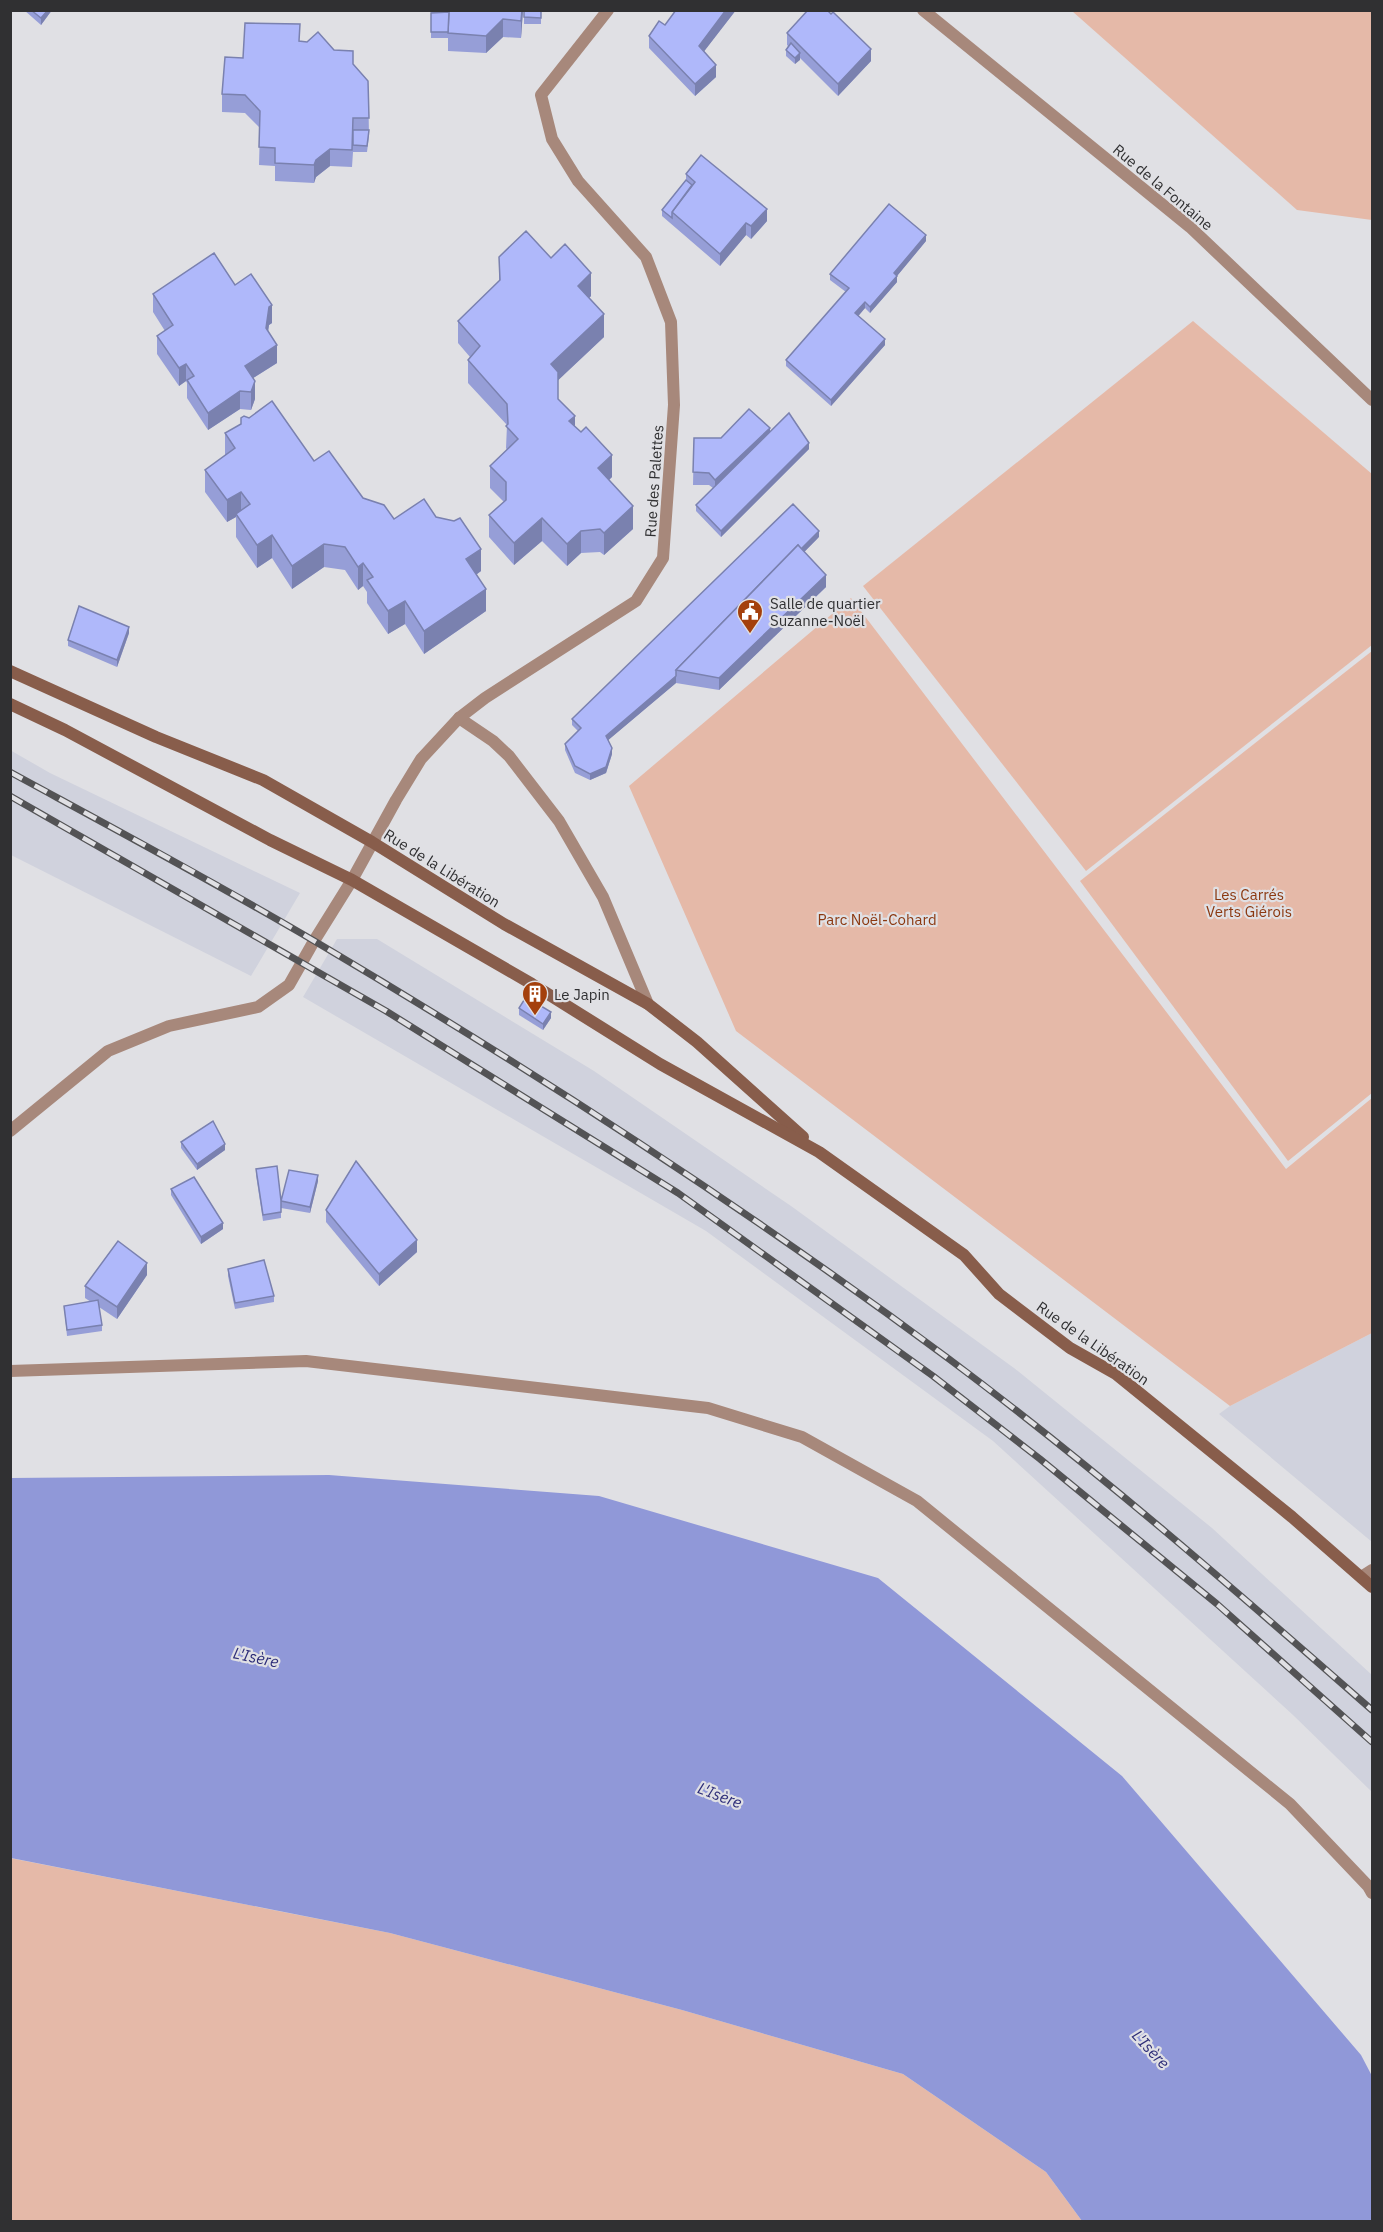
<svg xmlns="http://www.w3.org/2000/svg" width="1383" height="2232" font-family="'IBM Plex Sans',sans-serif">
<style>
.built{fill:#d0d2dd}
.green{fill:#e5b9a8}
.water{fill:#9098d8}
.lines{fill:none;stroke-linecap:round;stroke-linejoin:round}
.service{stroke:#a7887b;stroke-width:12}
.minor{stroke:#a7887b;stroke-width:12}
.secondary{stroke:#885d4b;stroke-width:12}
.rail-casing{stroke:#535355;stroke-width:7}
.rail{stroke:#e0e0e4;stroke-width:4.5;stroke-dasharray:14;stroke-linecap:butt}
.wall{fill:#969ed7}
.shaded-wall{fill:#7a81af}
.building{fill:#afb8fa;stroke:#7a81af;stroke-width:1.5}
.labels{text-anchor:middle;dominant-baseline:central;stroke-width:4.5;stroke-linejoin:round;paint-order:stroke}
.street-label{font-size:15px;fill:#303032;stroke:#e0e0e4}
.poi-label{font-size:15px;fill:#303032;stroke:#e0e0e4;text-anchor:start}
.park-label{font-size:15px;fill:#8b3810;stroke:#e0e0e4}
.water-label{font-size:16px;font-style:italic;fill:#2e2e79;stroke:#e0e0e4}
</style>
<rect width="100%" height="100%" fill="#e0e0e4"/>
<!-- built -->
<g class="built">
<path d="M10 750 50 773 300 893 251 976 11 855Z"/>
<path d="M337 939H377L594 1071 791 1206 1014 1368 1212 1528 1372 1675V1792L1293 1715 993 1441 706 1231 303 997Z"/>
<path d="M1372 1333V1542L1219 1414 1230 1406Z"/>
</g>
<!-- green -->
<g class="green">
<path d="M1072 11H1372V220L1297 210Z"/>
<path d="M1193 321 1372 474V645L1086 871 863 586Z"/>
<path d="M851 598 1286 1169 1372 1098V1333L1230 1406 736 1031 629 786Z"/>
<path d="M1372 651V1093L1288 1161 1080 881Z"/>
<path d="M10 1858 390 1933 682 2010 903 2074 1046 2172 1082 2221H11Z"/>
</g>
<!-- water -->
<path class="water" d="M329 1475 599 1496 878 1578 1122 1776 1361 2055 1372 2076V2221H1082L1046 2172 903 2074 682 2010 390 1933 11 1858V1478Z"/>
<g class="lines">
<!-- service -->
<g class="service">
<path d="M10 1371 306 1361 708 1408 802 1437 917 1501 1290 1804 1368 1886 1372 1893"/>
<path d="M1361 1577 1372 1570"/>
</g>
<!-- minor -->
<g class="minor">
<path d="M923 10 1190 227 1372 400"/>
<path d="M459 718 493 741 509 756 559 821 603 897 648 1004"/>
<path d="M10 1131 108 1051 169 1026 258 1007 289 985 314 941 352 880 396 800 421 759 459 718 485 698 636 601 663 558 674 405 671 322 646 257 578 181 552 139 541 95 608 10"/>
</g>
<!-- secondary -->
<g class="secondary">
<path d="M10 671 156 737 263 780 372 842 504 924 648 1004 697 1042 803 1137"/>
<path d="M10 704 65 730 270 840 352 880 532 984 660 1064 819 1152 964 1255 999 1294 1070 1348 1116 1374 1292 1517 1372 1587"/>
</g>
<defs>
<g id="rail">
<path d="M10 772C113 828 216 883 316 942 534 1071 746 1208 949 1359 1096 1469 1234 1589 1372 1710"/>
<path d="M10 796 386 1011 678 1193 933 1376 1040 1459 1217 1604 1372 1742"/>
</g>
</defs>
<!-- rail casing -->
<use href="#rail" class="rail-casing"/>
<!-- rail -->
<use href="#rail" class="rail"/>
</g>
<!-- wall -->
<g class="wall">
<path d="M24 10H52L41 25Z"/>
<path d="M431 10H523L521 38 503 37 486 53 448 51V36V38H431Z"/>
<rect x="524" y="10" width="17" height="14"/>
<path d="M676 10H736L704 51 716 77 695 96 649 48V36L665 25Z"/>
<path d="M787 33 871 61 838 96 800 58 795 64 786 56V50L788 46 787 45Z"/>
<path d="M300 41 334 50 353 64 368 81 369 136 367 152H353L352 167 330 166 316 177 314 183 275 181V166L259 165 260 128 245 113 222 112V94L243 58Z"/>
<path d="M686 174 767 221 751 239 746 235 720 266 662 216V210L686 180Z"/>
<path d="M926 241 897 276V282L870 313 865 308 858 316 885 345 831 406 786 366V360L846 292 830 280V274Z"/>
<path d="M499 257 551 258 591 296 589 298 604 337 558 380V399L575 427 612 477 609 480 633 529 604 555 600 552 581 553 567 566 542 541 514 565 489 537V515L504 502 490 488V466L507 450 506 448 507 425 468 383V360L470 357 458 343V321L499 281Z"/>
<path d="M235 285 272 323 269 325 268 331 277 363 253 378 255 399 251 410 240 409 208 430 187 398V383L186 381 179 386 157 354V336L165 331 153 312V294Z"/>
<path d="M770 432 809 449 721 537 696 511V505L713 488 709 485H693L694 438H721Z"/>
<path d="M225 433 314 461 363 498 394 519 436 517 481 571 476 575 486 611 424 654 405 624 388 634 367 603V592L363 586 358 590 345 570 324 567 292 589 272 558 257 568 236 537V517L227 522 205 492V470L225 456Z"/>
<path d="M819 537 804 552 826 587 719 690 676 683 608 740 612 754 606 773 590 780 575 773 565 750V744L578 731 572 725V719Z"/>
<path d="M129 633 117 667 68 646V640Z"/>
<path d="M519 1008 551 1018 543 1030 519 1015Z"/>
<path d="M181 1142 225 1150 197 1170 181 1148Z"/>
<path d="M256 1169 281 1201 318 1181 310 1213 281 1208V1218L263 1221 256 1175Z"/>
<path d="M171 1189 223 1229 201 1244 171 1195Z"/>
<path d="M326 1210 417 1252 379 1286 326 1222Z"/>
<path d="M228 1269 274 1296V1302L235 1309 228 1276Z"/>
<path d="M147 1275 117 1319 99 1307 102 1325V1331L67 1336 64 1306 91 1302 85 1298V1286Z"/>
</g>
<!-- shaded-wall -->
<g class="shaded-wall">
<path d="M48 10H52L41 25V18Z"/>
<path d="M522 10H523L521 38V21Z"/>
<path d="M726 10H736L699 58V46Z"/>
<path d="M503 19V37L486 53V36Z"/>
<path d="M871 49V61L838 96V84Z"/>
<path d="M800 53V60L795 64V58Z"/>
<path d="M716 65V77L695 96V84Z"/>
<path d="M330 149V166L316 177 314 183V165L316 160Z"/>
<path d="M767 209V221L751 239V226Z"/>
<path d="M746 223V235L720 266V254Z"/>
<path d="M926 235V241L897 276V282L870 313V307L894 273Z"/>
<path d="M591 273V296L578 309V286Z"/>
<path d="M865 302V308L855 320V313Z"/>
<path d="M272 305V323L269 325 266 345V328L269 307Z"/>
<path d="M604 314V337L551 387V364Z"/>
<path d="M885 339V345L831 406V400Z"/>
<path d="M277 345V363L245 383V366Z"/>
<path d="M186 364V381L179 386V368Z"/>
<path d="M255 381V399L251 410V392Z"/>
<path d="M240 391V409L208 430V413Z"/>
<path d="M575 416V439L569 421Z"/>
<path d="M770 428V440L715 492V480Z"/>
<path d="M809 443V449L721 537V531Z"/>
<path d="M612 455V477L598 490V468Z"/>
<path d="M241 492V514H236V517L227 522V500Z"/>
<path d="M633 506V529L604 555V533Z"/>
<path d="M542 518V541L514 565V543Z"/>
<path d="M581 531V553L567 566V544Z"/>
<path d="M819 531V537L686 672 681 671Z"/>
<path d="M272 535V558L257 568V545Z"/>
<path d="M324 544V567L292 589V566Z"/>
<path d="M481 549V571L466 582V559Z"/>
<path d="M363 563V586L358 590V567Z"/>
<path d="M826 575V587L719 690V678Z"/>
<path d="M486 589V611L424 654V631Z"/>
<path d="M405 601V624L388 634V611Z"/>
<path d="M129 627V633L117 667V660Z"/>
<path d="M676 676V683L606 742V736Z"/>
<path d="M612 748V754L606 773 590 780V774Z"/>
<path d="M551 1012V1018L543 1030V1024Z"/>
<path d="M225 1144V1150L197 1170V1164Z"/>
<path d="M318 1175V1181L310 1213V1207Z"/>
<path d="M223 1223V1229L201 1244V1237Z"/>
<path d="M417 1240V1252L379 1286V1274Z"/>
<path d="M147 1263V1275L117 1319V1307Z"/>
</g>
<!-- building -->
<g class="building">
<path d="M31 10H48L41 18Z"/>
<path d="M449 10H522L521 21 503 19 486 36 448 33Z"/>
<path d="M524 10H541V18L524 17Z"/>
<path d="M676 10H726L699 46 716 65 695 84 649 36 659 21 665 25Z"/>
<path d="M808 10H827L831 14 833 12 871 49 838 84 787 33Z"/>
<path d="M449 12 448 32H431V13Z"/>
<path d="M245 23 300 24 299 41 307 42 318 32 334 50 353 51V64L368 81 369 118H353L352 150 330 149 316 160 314 165 275 163V148L259 147 260 111 245 95 222 94 225 57 243 58Z"/>
<path d="M791 43 800 53 795 58 786 50Z"/>
<path d="M353 130H369L367 146 353 145Z"/>
<path d="M701 155 767 209 751 226 746 223 720 254 672 212 695 182 686 174Z"/>
<path d="M686 180 692 185 672 212V218L662 210Z"/>
<path d="M889 204 926 235 894 273 897 276 870 307 865 302 855 313 885 339 831 400 786 360 849 288 830 274Z"/>
<path d="M526 231 551 258 565 244 591 273 578 286 604 314 551 364 558 372V399L575 416 569 421 581 432 586 427 612 455 598 468 633 506 604 533 600 529 581 531 567 544 542 518 514 543 489 515 506 500V482L490 466 518 439 506 426 508 424 507 404 468 360 480 346 458 321 500 280 499 257Z"/>
<path d="M214 253 235 285 251 274 272 305 269 307 266 328 277 345 245 366 255 381 251 392 240 391 208 413 187 380 194 376 186 364 179 368 157 336 173 325 153 294Z"/>
<path d="M272 401 314 461 329 451 363 498 384 505 394 519 424 499 436 517 454 521 460 518 481 549 466 559 486 589 424 631 405 601 388 611 367 580 373 577 363 563 358 567 345 547 324 544 292 566 272 535 257 545 236 514 250 504 241 492 227 500 205 470 235 448 225 433 241 424V418L244 416 249 418Z"/>
<path d="M749 409 770 428 715 480 709 473 693 472 694 438H721Z"/>
<path d="M789 413 809 443 721 531 696 505Z"/>
<path d="M793 504 819 531 801 549 798 545 676 670V676L606 736 612 748 606 767 590 774 575 766 565 744 581 728 572 719Z"/>
<path d="M798 545 826 575 719 678 676 670Z"/>
<path d="M79 606 129 627 117 660 68 640Z"/>
<path d="M526 997 551 1012 543 1024 519 1008Z"/>
<path d="M213 1121 225 1144 197 1164 181 1142Z"/>
<path d="M356 1161 417 1240 379 1274 326 1210Z"/>
<path d="M277 1166 281 1201 289 1170 318 1175 310 1207 281 1201V1212L263 1215 256 1169Z"/>
<path d="M194 1177 223 1223 201 1237 171 1189Z"/>
<path d="M118 1241 147 1263 117 1307 85 1286Z"/>
<path d="M264 1260 274 1296 235 1303 228 1269Z"/>
<path d="M98 1300 102 1325 67 1330 64 1306Z"/>
</g>
<!-- icons -->
<defs>
<symbol id="civic-pin" viewBox="-11 -11 22 30"><path d="M0 17L-7.5 6A9.5 9.5 0 1 1 7.5 6Z" fill="#a4400c" stroke="#e0e0e4"/><path d="M-.6-6.5H3V-4.5H.6V-3L4-1V1h2V6H-6V1h2V-1L-.6-3ZM-1.2 2.5V6h2.4V2.5Z" fill="#fff"/></symbol>
<symbol id="building-pin" viewBox="-11 -11 22 30"><path d="M0 17L-7.5 6A9.5 9.5 0 1 1 7.5 6Z" fill="#a4400c" stroke="#e0e0e4"/><path d="M-4-6H4V6H1V3H-1V6H-4ZM-2.5-4.3h1.7v1.8h-1.7ZM.8-4.3h1.7v1.8H.8ZM-2.5-1h1.7V.8h-1.7ZM.8-1h1.7V.8H.8Z" fill="#fff"/></symbol>
</defs>
<g fill-rule="evenodd">
<use href="#civic-pin" x="735" y="597" width="30" height="40"/>
<use href="#building-pin" x="520" y="979" width="30" height="40"/>
</g>
<g class="labels">
<!-- street labels -->
<g class="street-label">
<text transform="translate(1163 187) rotate(40)">Rue de la Fontaine</text>
<text transform="translate(654 481) rotate(-86)">Rue des Palettes</text>
<text transform="translate(442 868) rotate(32)">Rue de la Libération</text>
<text transform="translate(1093 1343) rotate(35)">Rue de la Libération</text>
</g>
<!-- poi labels -->
<g class="poi-label">
<text x="770" y="603">Salle de quartier<tspan x="770" dy="17">Suzanne-Noël</tspan></text>
<text x="554" y="994">Le Japin</text>
</g>
<!-- park labels -->
<g class="park-label">
<text x="1249" y="894">Les Carrés<tspan x="1249" dy="17">Verts Giérois</tspan></text>
<text x="877" y="919">Parc Noël-Cohard</text>
</g>
<!-- water labels -->
<g class="water-label">
<text transform="translate(256 1657) rotate(12)">L'Isère</text>
<text transform="translate(720 1795) rotate(21)">L'Isère</text>
<text transform="translate(1151 2049) rotate(47)">L'Isère</text>
</g>
</g>
<!-- border -->
<rect width="1383" height="2232" fill="none" stroke="#303032" stroke-width="24"/>
</svg>
